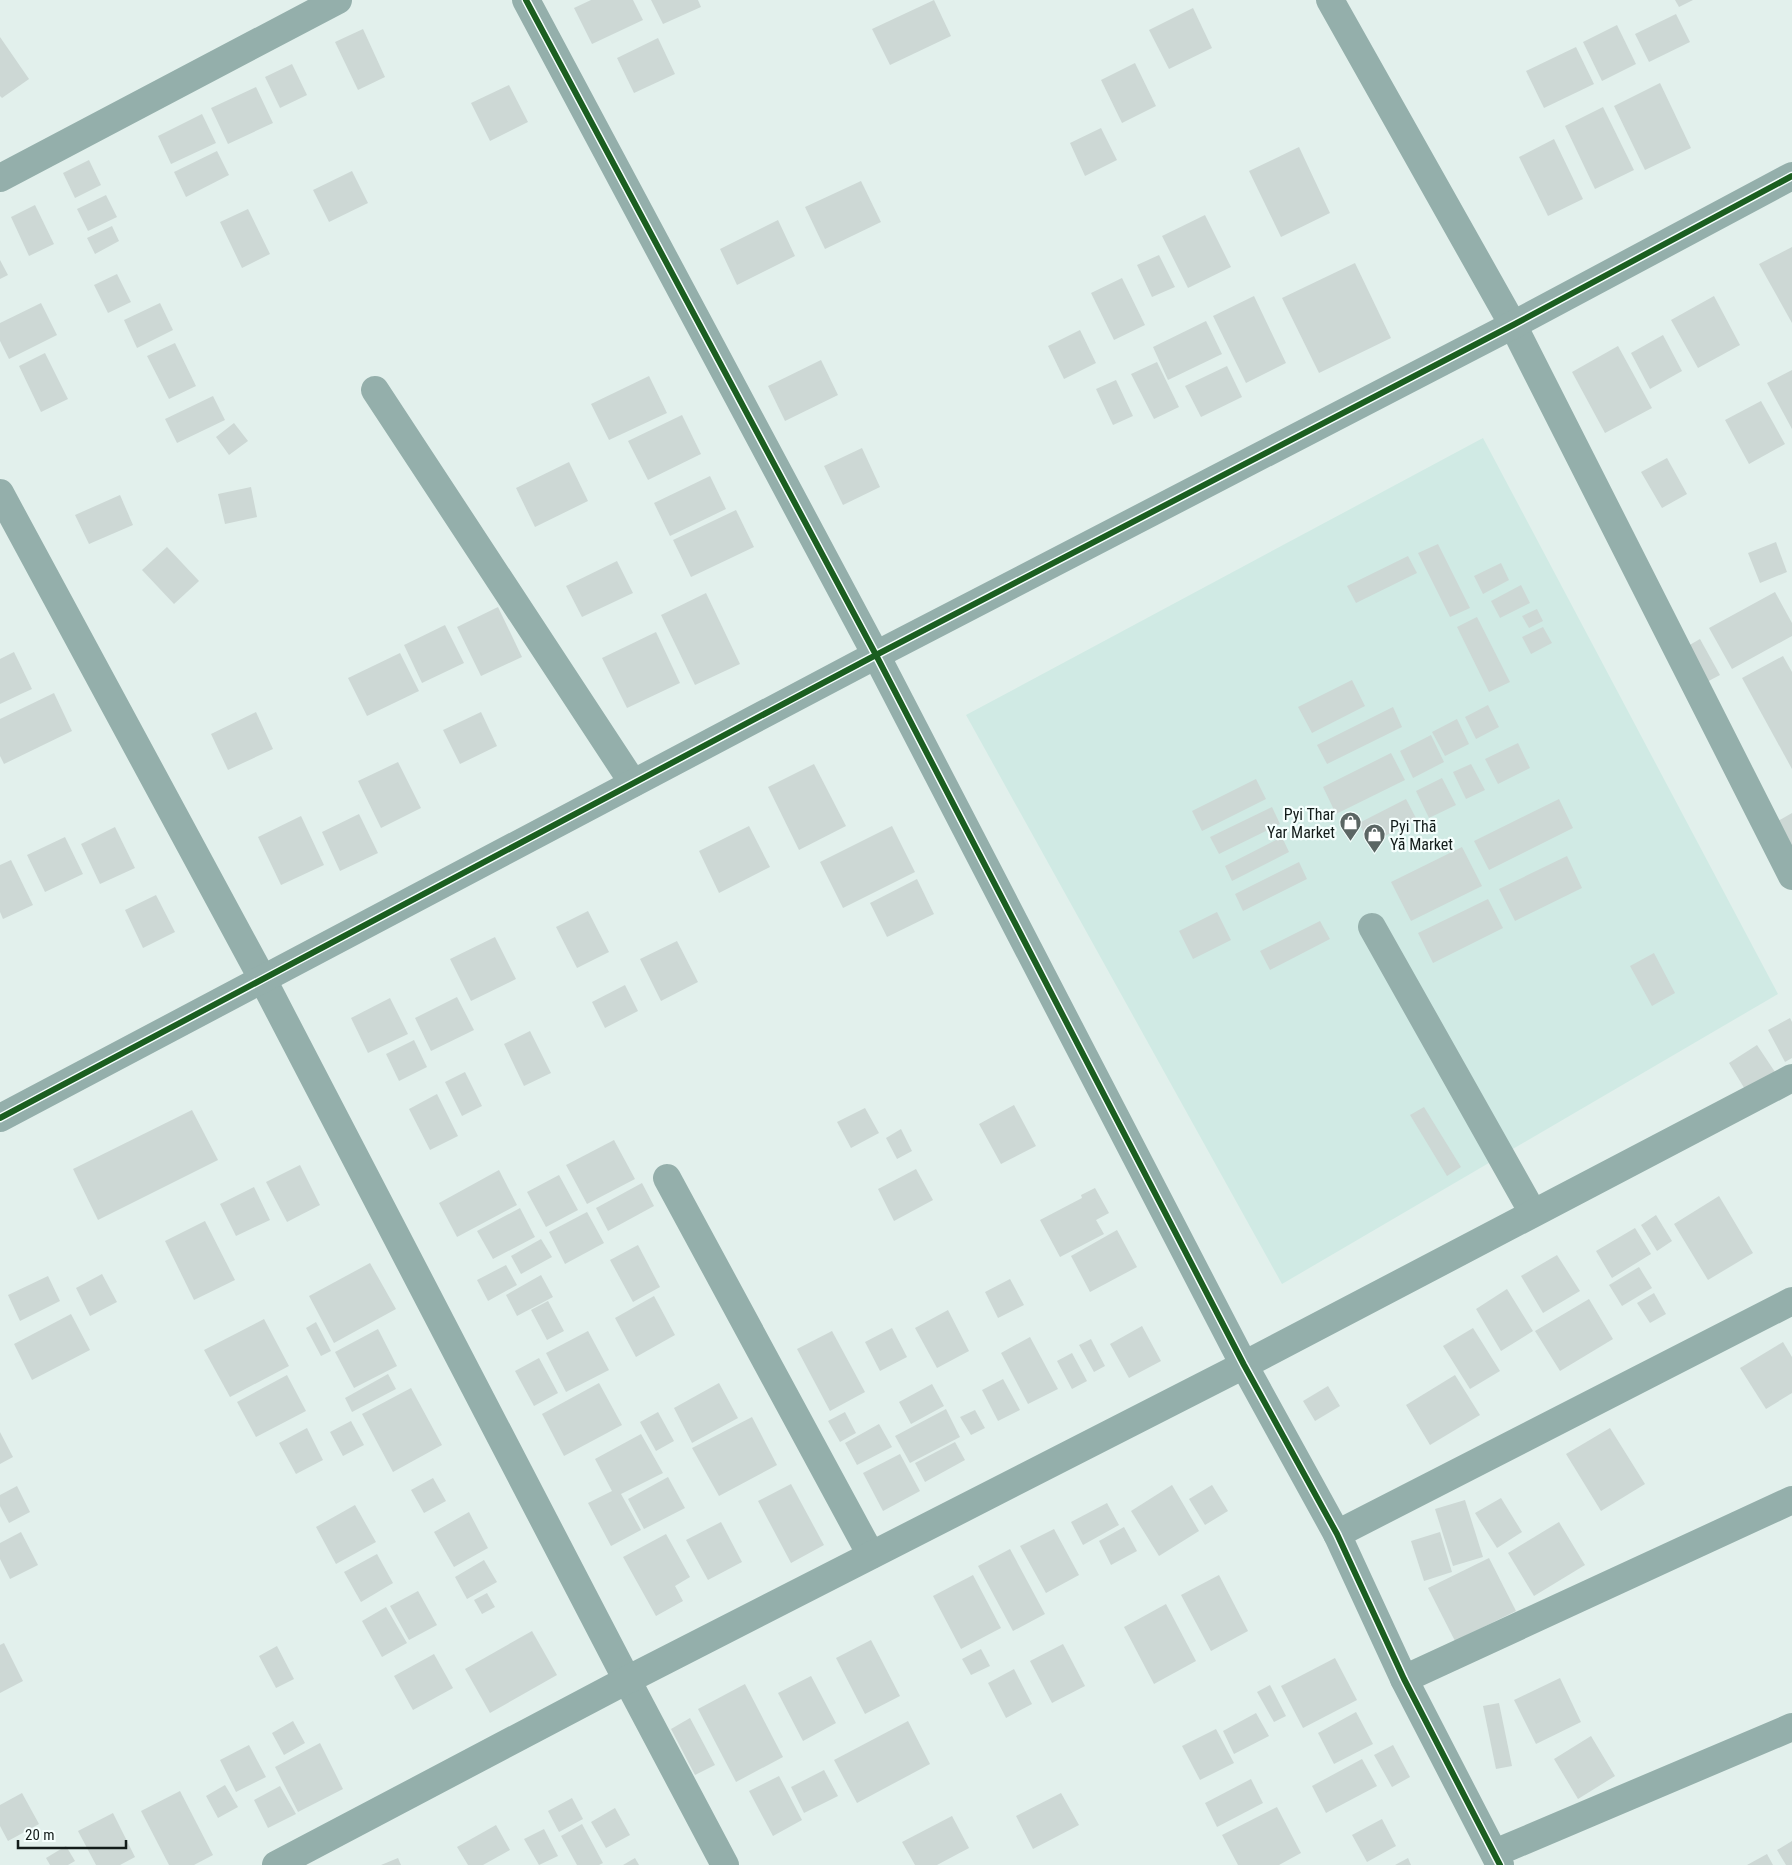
<svg xmlns="http://www.w3.org/2000/svg" width="1792" height="1865" font-family="'Roboto Condensed',sans-serif">
<style>
.built{fill:#d0eae4}
.building{fill:#cdd8d5}
.lines{fill:none;stroke-linecap:round;stroke-linejoin:round}
.minor{stroke:#94afab;stroke-width:28}
.cycleway-casing{stroke:#f5fffd;stroke-width:9}
.cycleway{stroke:#1b5e20;stroke-width:6}
.labels{text-anchor:middle;dominant-baseline:central;stroke-width:4.5;stroke-linejoin:round;paint-order:stroke}
.poi-label{font-size:16px;fill:#131c1a;stroke:#f5fffd;text-anchor:end}
</style>
<rect width="100%" height="100%" fill="#e2f0ec"/>
<!-- built -->
<path class="built" d="M1483 438 1778 994 1282 1284 966 715Z"/>
<!-- building -->
<g class="building">
<path d="M591 0H633L643 20 592 44 574 8Z"/>
<path d="M651 0H698L701 7 663 24Z"/>
<path d="M934 0 951 36 890 65 872 29Z"/>
<path d="M1675 0H1693L1679 7Z"/>
<path d="M1193 8 1212 48 1169 69 1149 30Z"/>
<path d="M1676 14 1690 42 1649 62 1635 34Z"/>
<path d="M1617 25 1636 64 1602 81 1583 42Z"/>
<path d="M363 29 385 77 358 90 335 42Z"/>
<path d="M0 37 29 79 2 98 0 96Z"/>
<path d="M658 38 675 74 634 93 617 58Z"/>
<path d="M1576 47 1594 84 1544 108 1526 71Z"/>
<path d="M1135 63 1156 106 1122 123 1101 80Z"/>
<path d="M292 64 307 95 280 108 265 77Z"/>
<path d="M1660 83 1691 148 1645 170 1614 106Z"/>
<path d="M509 85 528 122 490 141 471 103Z"/>
<path d="M256 87 273 123 228 144 211 108Z"/>
<path d="M1603 107 1634 170 1595 189 1565 126Z"/>
<path d="M202 114 216 143 171 164 158 136Z"/>
<path d="M1101 128 1117 160 1085 176 1070 143Z"/>
<path d="M1554 139 1583 199 1548 216 1519 157Z"/>
<path d="M1299 147 1330 213 1281 237 1249 171Z"/>
<path d="M217 151 229 175 186 197 174 172Z"/>
<path d="M89 160 101 185 75 198 63 173Z"/>
<path d="M352 171 368 203 329 222 313 190Z"/>
<path d="M861 181 881 222 825 249 805 207Z"/>
<path d="M106 195 117 217 88 231 77 209Z"/>
<path d="M35 205 54 244 29 256 11 217Z"/>
<path d="M248 209 270 254 242 268 220 222Z"/>
<path d="M1205 215 1231 267 1188 288 1162 236Z"/>
<path d="M778 220 795 256 737 285 720 249Z"/>
<path d="M112 226 119 241 95 254 87 238Z"/>
<path d="M1792 247V323L1759 264Z"/>
<path d="M1159 255 1175 287 1152 297 1137 265Z"/>
<path d="M0 260 8 275 0 279Z"/>
<path d="M1355 263 1391 338 1319 373 1282 298Z"/>
<path d="M117 274 131 302 108 313 94 285Z"/>
<path d="M1122 278 1145 325 1114 340 1091 293Z"/>
<path d="M1254 296 1286 363 1246 383 1213 316Z"/>
<path d="M1714 296 1740 345 1698 368 1671 320Z"/>
<path d="M41 303 57 335 9 359 0 341V323Z"/>
<path d="M160 303 173 330 137 348 124 320Z"/>
<path d="M1206 321 1222 354 1168 380 1153 347Z"/>
<path d="M1080 330 1096 363 1064 379 1048 346Z"/>
<path d="M1663 335 1682 371 1650 389 1631 353Z"/>
<path d="M175 343 196 386 169 399 147 356Z"/>
<path d="M1618 346 1652 408 1605 433 1572 372Z"/>
<path d="M45 353 68 399 41 412 19 366Z"/>
<path d="M821 360 838 395 785 421 768 386Z"/>
<path d="M1157 362 1179 407 1154 419 1131 374Z"/>
<path d="M1227 366 1242 397 1201 417 1185 386Z"/>
<path d="M1792 370V429L1767 383Z"/>
<path d="M649 376 667 413 609 440 591 404Z"/>
<path d="M1116 380 1133 416 1113 425 1096 389Z"/>
<path d="M213 396 225 420 177 443 165 419Z"/>
<path d="M1761 401 1785 444 1749 464 1725 420Z"/>
<path d="M682 415 701 454 648 480 628 441Z"/>
<path d="M234 423 248 441 229 455 216 437Z"/>
<path d="M862 448 880 487 843 505 824 466Z"/>
<path d="M1667 458 1687 494 1662 508 1641 472Z"/>
<path d="M569 462 588 501 535 527 516 488Z"/>
<path d="M710 476 726 509 670 536 654 503Z"/>
<path d="M251 487 257 517 225 524 218 494Z"/>
<path d="M120 495 133 525 89 544 75 515Z"/>
<path d="M736 510 754 547 691 577 673 540Z"/>
<path d="M1776 542 1787 572 1760 583 1748 553Z"/>
<path d="M1438 544 1470 608 1450 617 1418 553Z"/>
<path d="M167 547 199 581 174 604 142 570Z"/>
<path d="M1408 556 1417 573 1356 603 1347 586Z"/>
<path d="M617 561 633 593 582 617 566 586Z"/>
<path d="M1501 563 1509 580 1483 594 1474 576Z"/>
<path d="M1521 585 1530 603 1500 618 1491 601Z"/>
<path d="M1775 592 1792 623V636L1732 669 1709 628Z"/>
<path d="M706 593 740 664 695 685 661 615Z"/>
<path d="M498 607 522 657 481 676 457 627Z"/>
<path d="M1537 609 1543 621 1529 628 1522 616Z"/>
<path d="M1477 617 1510 682 1489 692 1457 627Z"/>
<path d="M445 625 464 663 422 683 404 645Z"/>
<path d="M1543 627 1552 643 1531 654 1522 637Z"/>
<path d="M656 632 680 683 627 708 602 658Z"/>
<path d="M1700 639 1720 675 1701 685 1681 650Z"/>
<path d="M14 652 32 689 0 704V659Z"/>
<path d="M400 653 419 691 367 716 348 678Z"/>
<path d="M1783 656 1792 672V769L1742 678Z"/>
<path d="M1352 680 1365 706 1312 733 1298 707Z"/>
<path d="M54 693 72 731 4 764 0 756V719Z"/>
<path d="M1488 705 1499 727 1476 739 1465 717Z"/>
<path d="M1393 707 1402 727 1327 764 1317 745Z"/>
<path d="M256 712 273 749 228 770 211 734Z"/>
<path d="M481 712 497 746 460 764 443 730Z"/>
<path d="M1457 719 1469 744 1445 756 1432 732Z"/>
<path d="M1431 735 1444 762 1413 778 1400 751Z"/>
<path d="M1518 743 1530 768 1498 784 1485 759Z"/>
<path d="M1391 753 1405 780 1336 814 1323 787Z"/>
<path d="M398 762 421 808 381 828 358 781Z"/>
<path d="M814 764 846 826 799 850 768 787Z"/>
<path d="M1471 764 1485 790 1466 799 1453 772Z"/>
<path d="M1442 778 1456 805 1429 818 1416 791Z"/>
<path d="M1256 779 1266 799 1202 831 1192 811Z"/>
<path d="M1406 799 1417 820 1369 844 1359 823Z"/>
<path d="M1559 799 1573 828 1489 870 1474 841Z"/>
<path d="M1272 807 1280 824 1219 854 1210 837Z"/>
<path d="M1792 813V847L1778 821Z"/>
<path d="M359 814 378 853 340 871 322 832Z"/>
<path d="M301 816 324 865 281 885 258 837Z"/>
<path d="M749 826 770 867 719 893 699 851Z"/>
<path d="M892 826 915 872 843 908 820 862Z"/>
<path d="M115 827 135 868 100 884 81 844Z"/>
<path d="M65 837 83 874 45 892 27 855Z"/>
<path d="M1282 837 1289 852 1232 881 1225 866Z"/>
<path d="M1462 847 1482 886 1411 921 1391 882Z"/>
<path d="M1567 856 1582 888 1515 921 1499 889Z"/>
<path d="M11 860 33 905 3 919 0 912V865Z"/>
<path d="M1299 862 1307 879 1243 911 1235 894Z"/>
<path d="M917 879 934 914 887 937 870 903Z"/>
<path d="M156 895 175 932 143 948 125 910Z"/>
<path d="M1488 899 1503 928 1433 963 1418 933Z"/>
<path d="M588 911 609 952 577 968 556 927Z"/>
<path d="M1217 912 1231 940 1193 959 1179 931Z"/>
<path d="M1320 921 1330 939 1270 970 1260 951Z"/>
<path d="M495 937 516 979 471 1001 450 959Z"/>
<path d="M677 941 698 982 661 1001 640 959Z"/>
<path d="M1654 953 1675 993 1652 1006 1630 966Z"/>
<path d="M625 985 638 1011 605 1028 592 1002Z"/>
<path d="M457 997 474 1030 431 1051 415 1018Z"/>
<path d="M390 998 408 1034 368 1053 351 1018Z"/>
<path d="M1790 1018 1792 1022V1058L1785 1062 1768 1030Z"/>
<path d="M530 1031 551 1073 524 1086 504 1044Z"/>
<path d="M414 1040 427 1067 399 1081 386 1054Z"/>
<path d="M1757 1045 1775 1072 1746 1091 1729 1063Z"/>
<path d="M465 1072 482 1106 462 1116 445 1082Z"/>
<path d="M437 1094 458 1136 430 1150 409 1109Z"/>
<path d="M1014 1105 1036 1146 1001 1164 979 1124Z"/>
<path d="M1424 1107 1461 1167 1447 1176 1410 1115Z"/>
<path d="M865 1108 879 1133 851 1148 837 1122Z"/>
<path d="M192 1110 218 1160 98 1220 73 1169Z"/>
<path d="M901 1129 912 1151 897 1159 886 1138Z"/>
<path d="M614 1140 635 1179 587 1204 566 1165Z"/>
<path d="M300 1165 320 1205 287 1222 266 1182Z"/>
<path d="M916 1169 933 1200 894 1221 878 1189Z"/>
<path d="M499 1170 517 1205 457 1237 439 1203Z"/>
<path d="M559 1175 578 1210 546 1227 527 1192Z"/>
<path d="M642 1183 654 1206 608 1231 596 1208Z"/>
<path d="M254 1187 270 1220 236 1236 220 1204Z"/>
<path d="M1095 1188 1109 1213 1096 1220 1104 1234 1060 1257 1040 1220 1082 1198 1081 1195Z"/>
<path d="M1719 1196 1753 1253 1708 1280 1674 1224Z"/>
<path d="M520 1208 535 1237 493 1259 477 1231Z"/>
<path d="M587 1212 604 1243 565 1264 549 1232Z"/>
<path d="M1656 1215 1672 1241 1657 1251 1641 1225Z"/>
<path d="M205 1221 235 1280 194 1300 165 1241Z"/>
<path d="M1635 1228 1651 1254 1612 1278 1596 1251Z"/>
<path d="M1117 1230 1137 1267 1090 1292 1071 1256Z"/>
<path d="M541 1239 552 1257 521 1274 511 1256Z"/>
<path d="M638 1245 660 1287 633 1302 610 1260Z"/>
<path d="M1557 1255 1580 1291 1543 1313 1521 1276Z"/>
<path d="M370 1263 396 1309 334 1343 309 1296Z"/>
<path d="M506 1265 517 1285 488 1301 477 1280Z"/>
<path d="M1639 1267 1652 1288 1622 1306 1609 1285Z"/>
<path d="M102 1274 117 1302 90 1316 76 1288Z"/>
<path d="M541 1275 553 1297 517 1316 506 1295Z"/>
<path d="M48 1276 60 1301 20 1321 8 1295Z"/>
<path d="M1010 1279 1024 1305 998 1318 985 1292Z"/>
<path d="M1507 1289 1533 1331 1501 1351 1476 1309Z"/>
<path d="M1654 1293 1666 1314 1650 1323 1637 1303Z"/>
<path d="M654 1296 675 1335 636 1357 615 1318Z"/>
<path d="M1589 1299 1613 1339 1560 1371 1535 1331Z"/>
<path d="M548 1301 564 1331 547 1340 531 1310Z"/>
<path d="M948 1310 969 1351 937 1368 915 1328Z"/>
<path d="M71 1314 90 1350 32 1380 14 1344Z"/>
<path d="M264 1319 289 1366 230 1397 204 1350Z"/>
<path d="M316 1322 331 1351 321 1356 306 1328Z"/>
<path d="M1142 1326 1161 1361 1129 1378 1110 1344Z"/>
<path d="M892 1328 907 1357 880 1371 865 1342Z"/>
<path d="M1473 1328 1500 1371 1470 1389 1443 1346Z"/>
<path d="M378 1329 397 1366 354 1388 335 1352Z"/>
<path d="M588 1331 609 1370 566 1392 546 1353Z"/>
<path d="M832 1331 865 1392 830 1411 797 1349Z"/>
<path d="M1030 1337 1058 1389 1028 1404 1001 1353Z"/>
<path d="M1091 1339 1105 1366 1094 1372 1079 1345Z"/>
<path d="M1783 1342 1792 1357V1393L1766 1409 1740 1368Z"/>
<path d="M1072 1353 1087 1381 1072 1389 1057 1361Z"/>
<path d="M539 1358 558 1393 534 1406 515 1371Z"/>
<path d="M388 1374 396 1389 352 1412 345 1398Z"/>
<path d="M287 1375 306 1411 256 1437 237 1402Z"/>
<path d="M1455 1375 1480 1415 1430 1445 1406 1405Z"/>
<path d="M1003 1379 1020 1410 998 1421 982 1390Z"/>
<path d="M599 1383 622 1425 564 1456 542 1414Z"/>
<path d="M719 1383 738 1418 692 1443 674 1408Z"/>
<path d="M932 1384 944 1406 911 1424 899 1402Z"/>
<path d="M1328 1386 1340 1406 1315 1421 1303 1401Z"/>
<path d="M411 1388 442 1445 393 1472 362 1414Z"/>
<path d="M946 1409 960 1437 910 1463 895 1436Z"/>
<path d="M975 1410 985 1428 971 1435 960 1417Z"/>
<path d="M658 1412 674 1441 656 1451 640 1422Z"/>
<path d="M845 1412 856 1433 840 1442 828 1421Z"/>
<path d="M752 1417 777 1465 719 1496 692 1448Z"/>
<path d="M351 1421 364 1445 343 1456 330 1432Z"/>
<path d="M879 1424 892 1447 857 1465 845 1443Z"/>
<path d="M307 1428 323 1460 296 1474 279 1443Z"/>
<path d="M1610 1428 1645 1484 1601 1511 1566 1454Z"/>
<path d="M0 1432 13 1457 0 1464Z"/>
<path d="M641 1434 663 1473 621 1494 641 1530 611 1546 588 1503 612 1491 595 1459Z"/>
<path d="M955 1442 965 1460 925 1482 915 1463Z"/>
<path d="M900 1454 920 1491 883 1511 863 1473Z"/>
<path d="M668 1477 685 1508 644 1529 628 1499Z"/>
<path d="M433 1478 446 1501 424 1513 411 1490Z"/>
<path d="M791 1484 824 1545 791 1563 758 1501Z"/>
<path d="M1172 1485 1199 1531 1159 1556 1131 1511Z"/>
<path d="M1212 1485 1228 1511 1205 1525 1189 1499Z"/>
<path d="M17 1486 30 1512 9 1523 0 1506V1495Z"/>
<path d="M1501 1498 1522 1532 1497 1548 1475 1513Z"/>
<path d="M1465 1500 1483 1557 1453 1566 1435 1509Z"/>
<path d="M1107 1503 1119 1525 1083 1545 1071 1522Z"/>
<path d="M355 1505 376 1542 336 1564 316 1527Z"/>
<path d="M469 1512 488 1548 454 1567 434 1532Z"/>
<path d="M721 1522 742 1562 708 1580 686 1540Z"/>
<path d="M1559 1522 1585 1565 1534 1596 1508 1553Z"/>
<path d="M1124 1527 1137 1551 1111 1565 1099 1541Z"/>
<path d="M1054 1529 1079 1575 1046 1593 1020 1546Z"/>
<path d="M21 1532 38 1565 10 1579 0 1559V1543Z"/>
<path d="M1440 1532 1452 1572 1424 1581 1411 1541Z"/>
<path d="M666 1534 690 1577 675 1586 683 1601 656 1616 623 1557Z"/>
<path d="M1010 1549 1045 1614 1013 1631 978 1566Z"/>
<path d="M377 1554 393 1583 361 1602 344 1572Z"/>
<path d="M1489 1558 1516 1611 1455 1641 1428 1588Z"/>
<path d="M484 1560 497 1582 467 1599 455 1577Z"/>
<path d="M973 1575 1001 1628 961 1649 933 1596Z"/>
<path d="M1219 1575 1248 1631 1211 1651 1181 1595Z"/>
<path d="M418 1591 437 1625 409 1640 390 1606Z"/>
<path d="M487 1593 495 1607 482 1614 474 1600Z"/>
<path d="M1166 1604 1196 1661 1154 1684 1124 1627Z"/>
<path d="M386 1607 407 1643 382 1657 362 1621Z"/>
<path d="M532 1631 557 1675 490 1713 465 1669Z"/>
<path d="M871 1640 900 1696 865 1714 836 1658Z"/>
<path d="M4 1643 23 1681 0 1693V1645Z"/>
<path d="M1063 1644 1085 1686 1052 1703 1030 1661Z"/>
<path d="M277 1646 294 1679 276 1688 259 1656Z"/>
<path d="M981 1649 990 1666 971 1675 962 1659Z"/>
<path d="M434 1654 453 1688 413 1710 394 1676Z"/>
<path d="M1335 1658 1357 1700 1303 1728 1281 1686Z"/>
<path d="M1014 1669 1032 1704 1006 1718 988 1683Z"/>
<path d="M811 1676 836 1723 803 1741 778 1693Z"/>
<path d="M1560 1678 1581 1722 1536 1744 1514 1700Z"/>
<path d="M745 1684 783 1757 736 1782 698 1709Z"/>
<path d="M1270 1685 1286 1716 1274 1722 1257 1692Z"/>
<path d="M1499 1703 1512 1766 1496 1769 1483 1706Z"/>
<path d="M1356 1712 1373 1744 1334 1764 1318 1733Z"/>
<path d="M1256 1713 1269 1736 1234 1754 1223 1731Z"/>
<path d="M690 1718 715 1765 695 1775 671 1729Z"/>
<path d="M293 1721 305 1743 284 1755 272 1733Z"/>
<path d="M908 1721 930 1764 857 1803 834 1760Z"/>
<path d="M1216 1729 1234 1763 1200 1780 1182 1746Z"/>
<path d="M1591 1736 1615 1776 1578 1799 1554 1759Z"/>
<path d="M320 1743 343 1789 298 1812 275 1767Z"/>
<path d="M249 1745 266 1777 236 1792 220 1760Z"/>
<path d="M1393 1745 1410 1777 1392 1787 1374 1755Z"/>
<path d="M1362 1759 1377 1786 1326 1813 1312 1786Z"/>
<path d="M824 1770 838 1796 804 1813 791 1787Z"/>
<path d="M779 1776 802 1820 773 1836 749 1791Z"/>
<path d="M1251 1779 1263 1803 1217 1827 1205 1803Z"/>
<path d="M225 1785 238 1807 218 1818 206 1796Z"/>
<path d="M280 1786 296 1814 268 1828 254 1800Z"/>
<path d="M180 1791 213 1855 194 1865H169L141 1811Z"/>
<path d="M22 1793 39 1824 8 1841 0 1826V1805Z"/>
<path d="M1061 1793 1079 1825 1033 1849 1016 1816Z"/>
<path d="M572 1798 583 1819 559 1832 548 1811Z"/>
<path d="M1277 1807 1301 1853 1279 1865H1238L1222 1835Z"/>
<path d="M615 1808 630 1835 606 1848 591 1822Z"/>
<path d="M113 1813 135 1857 120 1865H96L78 1831Z"/>
<path d="M952 1816 969 1848 937 1865H915L902 1842Z"/>
<path d="M1382 1819 1396 1846 1367 1862 1352 1835Z"/>
<path d="M582 1824 603 1863 599 1865H577L561 1836Z"/>
<path d="M496 1825 510 1850 483 1865H468L457 1847Z"/>
<path d="M544 1829 558 1856 539 1865 524 1839Z"/>
<path d="M1792 1841V1865H1786L1777 1850Z"/>
<path d="M66 1846 75 1861 68 1865H50L46 1858Z"/>
<path d="M1767 1854 1773 1865H1747Z"/>
<path d="M398 1858 401 1865H381Z"/>
<path d="M635 1858 639 1865H623Z"/>
<path d="M1408 1858 1411 1865H1395Z"/>
</g>
<g class="lines">
<!-- minor -->
<g class="minor">
<path d="M526 0 876 655 1244 1365 1337 1534 1404 1679 1500 1865"/>
<path d="M1330 0 1513 325 1792 876"/>
<path d="M0 178 338 0"/>
<path d="M375 390 633 783"/>
<path d="M0 493 262 978 627 1680 725 1865"/>
<path d="M1372 927 1533 1213"/>
<path d="M0 1118 876 655 1513 325 1792 176"/>
<path d="M667 1178 871 1555"/>
<path d="M1337 1534 1792 1301"/>
<path d="M1404 1679 1792 1500"/>
<path d="M1495 1853 1792 1727"/>
<path d="M276 1865 627 1680 1244 1365 1792 1078"/>
</g>
<defs>
<g id="cycleway">
<path d="M526 0 876 655 1244 1365 1337 1534 1404 1679 1500 1865"/>
<path d="M0 1118 876 655 1513 325 1792 176"/>
</g>
</defs>
<!-- cycleway casing -->
<use href="#cycleway" class="cycleway-casing"/>
<!-- cycleway -->
<use href="#cycleway" class="cycleway"/>
</g>
<!-- icons -->
<defs>
<symbol id="shop-pin" viewBox="-11 -11 22 30"><path d="M0 17L-7.5 6A9.5 9.5 0 1 1 7.5 6Z" fill="#5b6664" stroke="#f5fffd"/><path d="M-5-2.5h2.3a2.7 3.5 0 0 1 5.4 0H5L5.5 6h-11ZM-1.5-2.5h3a1.5 2.3 0 0 0-3 0Z" fill="#fff"/></symbol>
</defs>
<g fill-rule="evenodd">
<use href="#shop-pin" x="1338" y="810" width="25" height="34"/>
<use href="#shop-pin" x="1362" y="822" width="25" height="34"/>
</g>
<g class="labels">
<!-- poi labels -->
<g class="poi-label">
<text x="1335" y="814">Pyi Thar<tspan x="1335" dy="18">Yar Market</tspan></text>
<text x="1390" y="826" text-anchor="start">Pyi Thā<tspan x="1390" dy="18">Yā Market</tspan></text>
</g>
</g>
<!-- scale -->
<path d="M18 1840v8h108v-8" fill="none" stroke="#131c1a" stroke-width="2.5"/>
<text x="25" y="1840" font-size="15" fill="#131c1a" stroke="#f5fffd" stroke-width="4" paint-order="stroke">20 m</text>
</svg>
